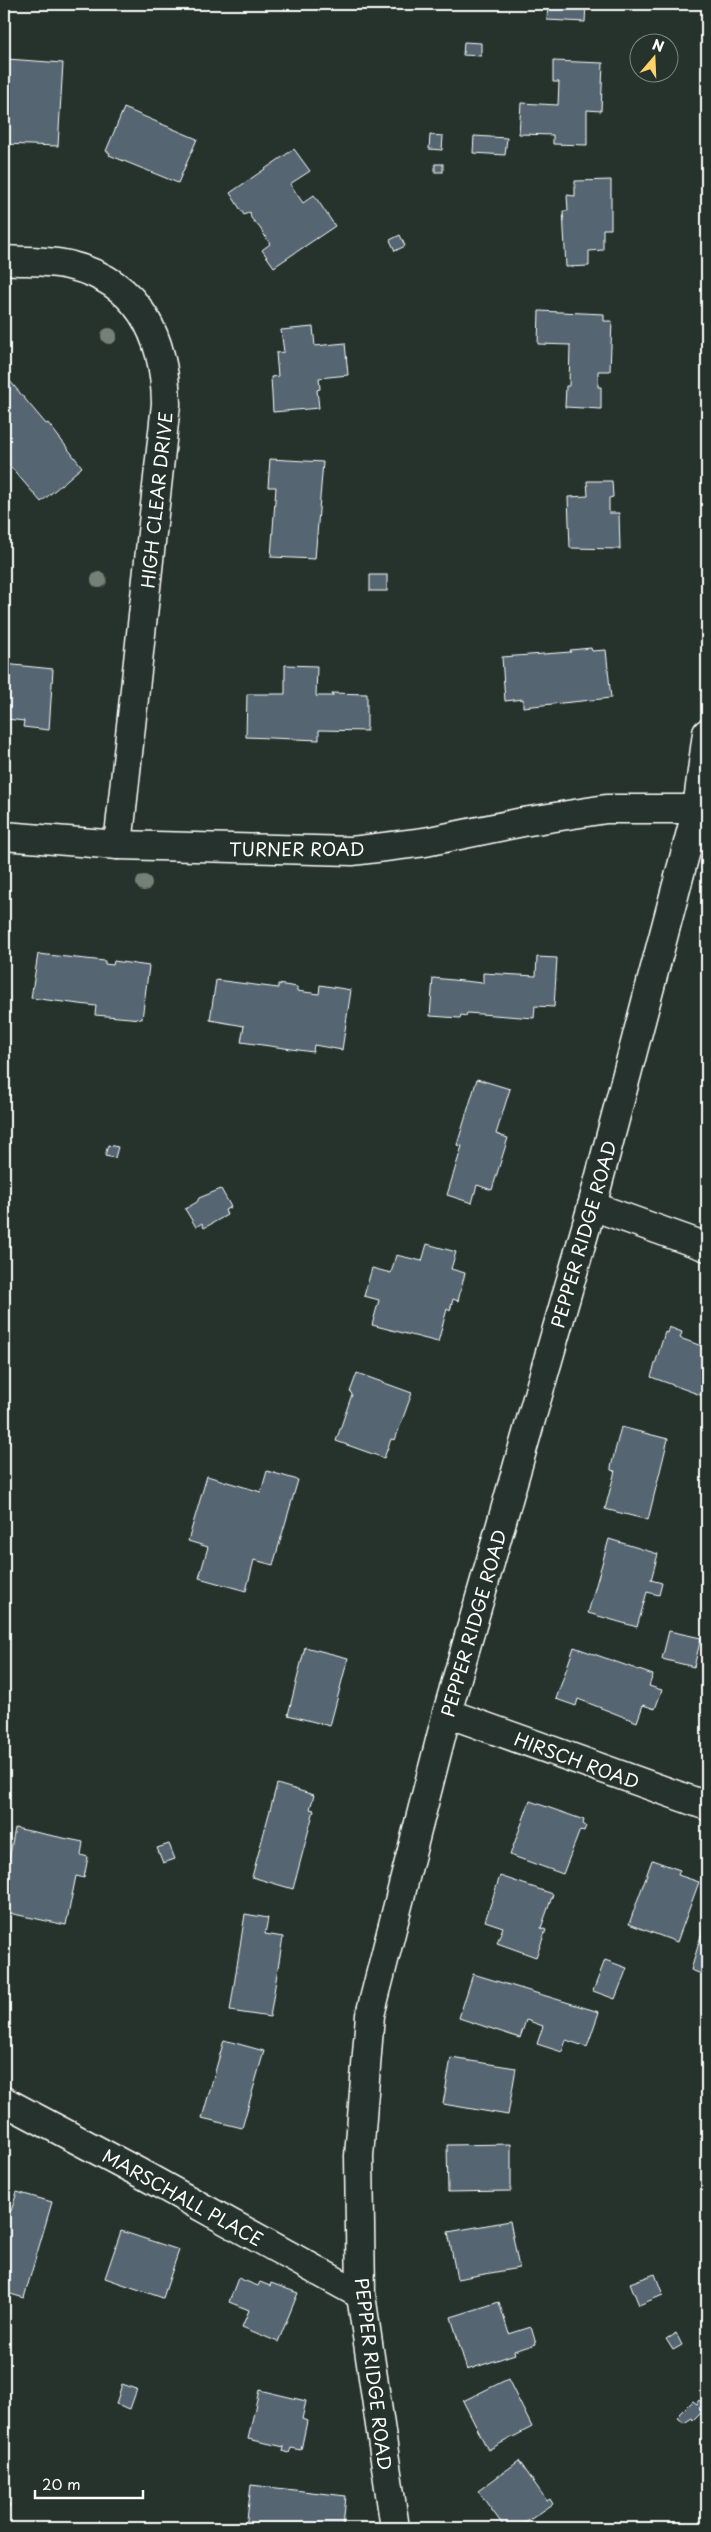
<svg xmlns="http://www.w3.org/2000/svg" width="711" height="2532" font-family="'Playpen Sans',sans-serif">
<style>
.building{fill:#556672;stroke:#fff}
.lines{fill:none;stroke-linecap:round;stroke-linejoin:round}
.minor-casing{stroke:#fff;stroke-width:31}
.minor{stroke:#26332d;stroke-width:28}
.tree{fill:#758177}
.labels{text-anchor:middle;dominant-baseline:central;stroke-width:4;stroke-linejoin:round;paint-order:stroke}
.street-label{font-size:18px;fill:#fff;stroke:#26332d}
</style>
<rect width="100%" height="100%" fill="#26332d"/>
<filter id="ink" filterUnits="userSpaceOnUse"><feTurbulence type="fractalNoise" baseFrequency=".02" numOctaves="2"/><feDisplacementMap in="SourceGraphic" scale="10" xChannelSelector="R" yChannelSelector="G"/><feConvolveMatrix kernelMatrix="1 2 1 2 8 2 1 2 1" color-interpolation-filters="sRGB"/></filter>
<g filter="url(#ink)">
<!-- building -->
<g class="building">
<path d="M548 4H586L585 22 547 20Z"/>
<path d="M464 42 481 43V56L463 55Z"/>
<path d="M7 59 63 63 58 146 4 144V85H6Z"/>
<path d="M553 61 603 63 601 111 587 110V145L553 144V135L519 134 521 103 558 105 559 82H553Z"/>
<path d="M124 108 197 139 178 183 109 155 110 153 106 151Z"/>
<path d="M430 135 443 136 442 150 429 149Z"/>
<path d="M474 136 507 138 505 155 473 153Z"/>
<path d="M294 149 310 171 290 184 303 203 314 195 335 226 274 267 262 250 270 244 260 228 251 218 250 212 244 215 230 193Z"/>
<rect x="435" y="164" width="8" height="8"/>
<path d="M611 180V229H603V250L589 251V266L566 267 563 211H568L567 195 575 196V181Z"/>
<path d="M400 235 405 246 395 251 390 240Z"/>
<path d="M539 311 604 314V321H612L610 371H598V387H601V409L565 407 566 386H569L570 345 538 344Z"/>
<path d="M313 327 315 346 345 343 348 375 319 378 320 389 317 390 319 408 273 412 271 377 278 376 276 353 284 352 281 330Z"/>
<path d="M4 374 46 424 48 423 82 467 41 502 4 459Z"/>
<path d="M270 459 323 462 315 559 271 557 276 487H268Z"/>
<path d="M587 481H612L613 497 609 498V513H619L620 549 570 548 568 497 588 496Z"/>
<rect x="370" y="575" width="17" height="16"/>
<path d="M591 648 592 651 606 650 611 698 523 707V699L505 701 502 657 571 652 570 650Z"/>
<path d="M4 664 53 669 49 730 23 727 24 721 7 719V727L4 726Z"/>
<path d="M285 665 317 666 316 696H333L332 693 367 694V731L319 730V740L246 737 247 694H285Z"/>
<path d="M38 954 105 961V964L113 965 114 961 149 966 142 1019 95 1015 96 1006 31 998Z"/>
<path d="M537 957 557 958 554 1007 535 1006 534 1018 467 1013 466 1016 461 1015 460 1018 430 1016 433 978 483 983V973L536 976Z"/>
<path d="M216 980 278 988V984L297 987V991L319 994 320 985 351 990 342 1050 314 1045 313 1052 241 1042 244 1026 210 1020Z"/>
<path d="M477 1079 510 1089 496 1134 508 1138 492 1190 477 1185 472 1203 447 1195 462 1146 457 1145Z"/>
<path d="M108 1145 118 1147 115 1158 105 1156Z"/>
<path d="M221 1189 231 1207 225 1210 227 1215 204 1228 202 1223 196 1227 185 1209 197 1202 199 1198Z"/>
<path d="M427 1244 456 1252 451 1269 465 1273 458 1301 453 1299 450 1311 447 1309 438 1342 372 1325 379 1300 364 1296 372 1268 391 1273 396 1255 422 1261Z"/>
<path d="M669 1327 682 1332 680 1338 707 1348V1410L702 1409 706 1397 651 1377 665 1332 667 1333Z"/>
<path d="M357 1373 412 1393 395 1440 391 1439 384 1458 336 1441 352 1394 350 1392Z"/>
<path d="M621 1427 668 1439 648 1520 605 1509 615 1471 611 1470V1467Z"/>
<path d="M267 1471 298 1480 273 1565 254 1560 246 1591 199 1578 208 1547 188 1541 207 1476 261 1492Z"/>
<path d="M609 1539 658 1554 651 1580 662 1583 659 1595 647 1592 637 1627 588 1613Z"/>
<path d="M669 1631 701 1638 694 1667 662 1659Z"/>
<path d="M305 1647 348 1658 330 1726 288 1715Z"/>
<path d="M574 1647 653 1675 649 1686 662 1690 655 1709 643 1705 637 1722 578 1699 576 1706 556 1699Z"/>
<path d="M277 1784 314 1795 310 1809 314 1810 293 1889 252 1877Z"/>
<path d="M530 1801 584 1820 583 1824 586 1826 584 1831 580 1830 563 1874 510 1855Z"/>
<path d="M15 1828 83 1842 81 1855 88 1857 84 1878 76 1876 66 1925 4 1912V1885Z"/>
<path d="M169 1844 175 1859 163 1863 157 1848Z"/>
<path d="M652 1860 680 1870 678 1875 699 1882 677 1942 629 1924Z"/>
<path d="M500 1876 553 1894 541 1928 546 1930 536 1957 497 1943 503 1927 485 1921Z"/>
<path d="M245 1914 268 1918 265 1934 283 1937 270 2017 230 2011Z"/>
<path d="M707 1915V1976L691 1970Z"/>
<path d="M605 1960 627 1968 615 1999 593 1991Z"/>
<path d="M473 1974 599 2012 587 2047 566 2040 562 2052 537 2044 543 2026 526 2020 520 2038 459 2018Z"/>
<path d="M224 2040 264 2051 242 2128 202 2118Z"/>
<path d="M451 2058 516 2068 508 2115 443 2104Z"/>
<path d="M511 2144V2191L448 2192 447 2145Z"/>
<path d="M17 2192 52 2202 24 2298 4 2292V2209L11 2211Z"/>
<path d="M510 2221 519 2268 457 2279 448 2232Z"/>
<path d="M121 2231 179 2250 163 2298 105 2278Z"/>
<path d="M655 2274 663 2295 639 2305 630 2283Z"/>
<path d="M238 2278 258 2286 260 2282 270 2286 271 2283 298 2293 278 2342 242 2327 249 2310 229 2302Z"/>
<path d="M499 2302 509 2334 531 2327 536 2344 514 2351 515 2354 467 2370 451 2317Z"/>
<path d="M676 2333 682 2345 673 2350 666 2339Z"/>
<path d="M508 2379 532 2427 488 2450 463 2401Z"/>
<path d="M122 2384 137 2389 130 2409 116 2404Z"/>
<path d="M259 2390 306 2401 302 2419 307 2421 301 2450 291 2448 289 2453 283 2451 284 2447 248 2439Z"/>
<path d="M699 2400 703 2404 699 2408 702 2411 693 2420 692 2418 684 2423 678 2418 681 2415 679 2414 692 2401 696 2404Z"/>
<path d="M519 2461 547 2501 550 2499 553 2504 518 2528H505L478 2491Z"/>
<path d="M251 2485 346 2496 343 2527 246 2528Z"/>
<path d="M4 2502 10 2504 4 2525Z"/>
</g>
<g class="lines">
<defs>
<g id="minor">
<path d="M4 260C26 262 51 260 72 266 141 283 165 340 166 404L118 845"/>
<path d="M4 836 118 845 352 851 425 842 523 822 606 809H707"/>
<path d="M592 1206 707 1247"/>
<path d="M447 1713 707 1806"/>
<path d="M4 2101 138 2172 361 2295"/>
<path d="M395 2528 361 2295 359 2156 370 2015 447 1713 592 1206 697 809 707 733"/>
</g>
</defs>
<!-- minor casing -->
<use href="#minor" class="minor-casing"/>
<!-- minor -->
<use href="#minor" class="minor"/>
</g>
<!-- trees -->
<g class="tree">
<circle cx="109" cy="336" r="8"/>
<circle cx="99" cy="580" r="8"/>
<circle cx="144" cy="883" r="8"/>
</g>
</g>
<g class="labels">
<!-- street labels -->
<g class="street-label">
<text transform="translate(156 500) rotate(-84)">HIGH CLEAR DRIVE</text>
<text x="297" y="848">TURNER ROAD</text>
<text transform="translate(583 1234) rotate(-74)">PEPPER RIDGE ROAD</text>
<text transform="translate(473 1623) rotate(-74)">PEPPER RIDGE ROAD</text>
<text transform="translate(577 1760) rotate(20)">HIRSCH ROAD</text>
<text transform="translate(183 2197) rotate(29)">MARSCHALL PLACE</text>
<text transform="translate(374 2374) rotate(83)">PEPPER RIDGE ROAD</text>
</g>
</g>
<!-- margin -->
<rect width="711" height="2532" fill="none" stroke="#26332d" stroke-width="20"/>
<rect x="10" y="10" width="691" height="2512" fill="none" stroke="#fff" stroke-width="2" filter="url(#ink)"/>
<!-- north arrow -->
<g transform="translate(654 58) rotate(19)"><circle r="24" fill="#26332d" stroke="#7d8581"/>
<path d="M0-4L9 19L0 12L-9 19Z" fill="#ffd166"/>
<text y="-8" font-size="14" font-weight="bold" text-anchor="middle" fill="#ffffff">N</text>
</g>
<!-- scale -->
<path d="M35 2490v8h108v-8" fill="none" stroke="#ffffff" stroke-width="2.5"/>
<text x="42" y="2490" font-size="15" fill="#ffffff" stroke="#26332d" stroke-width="4" paint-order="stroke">20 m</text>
</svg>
